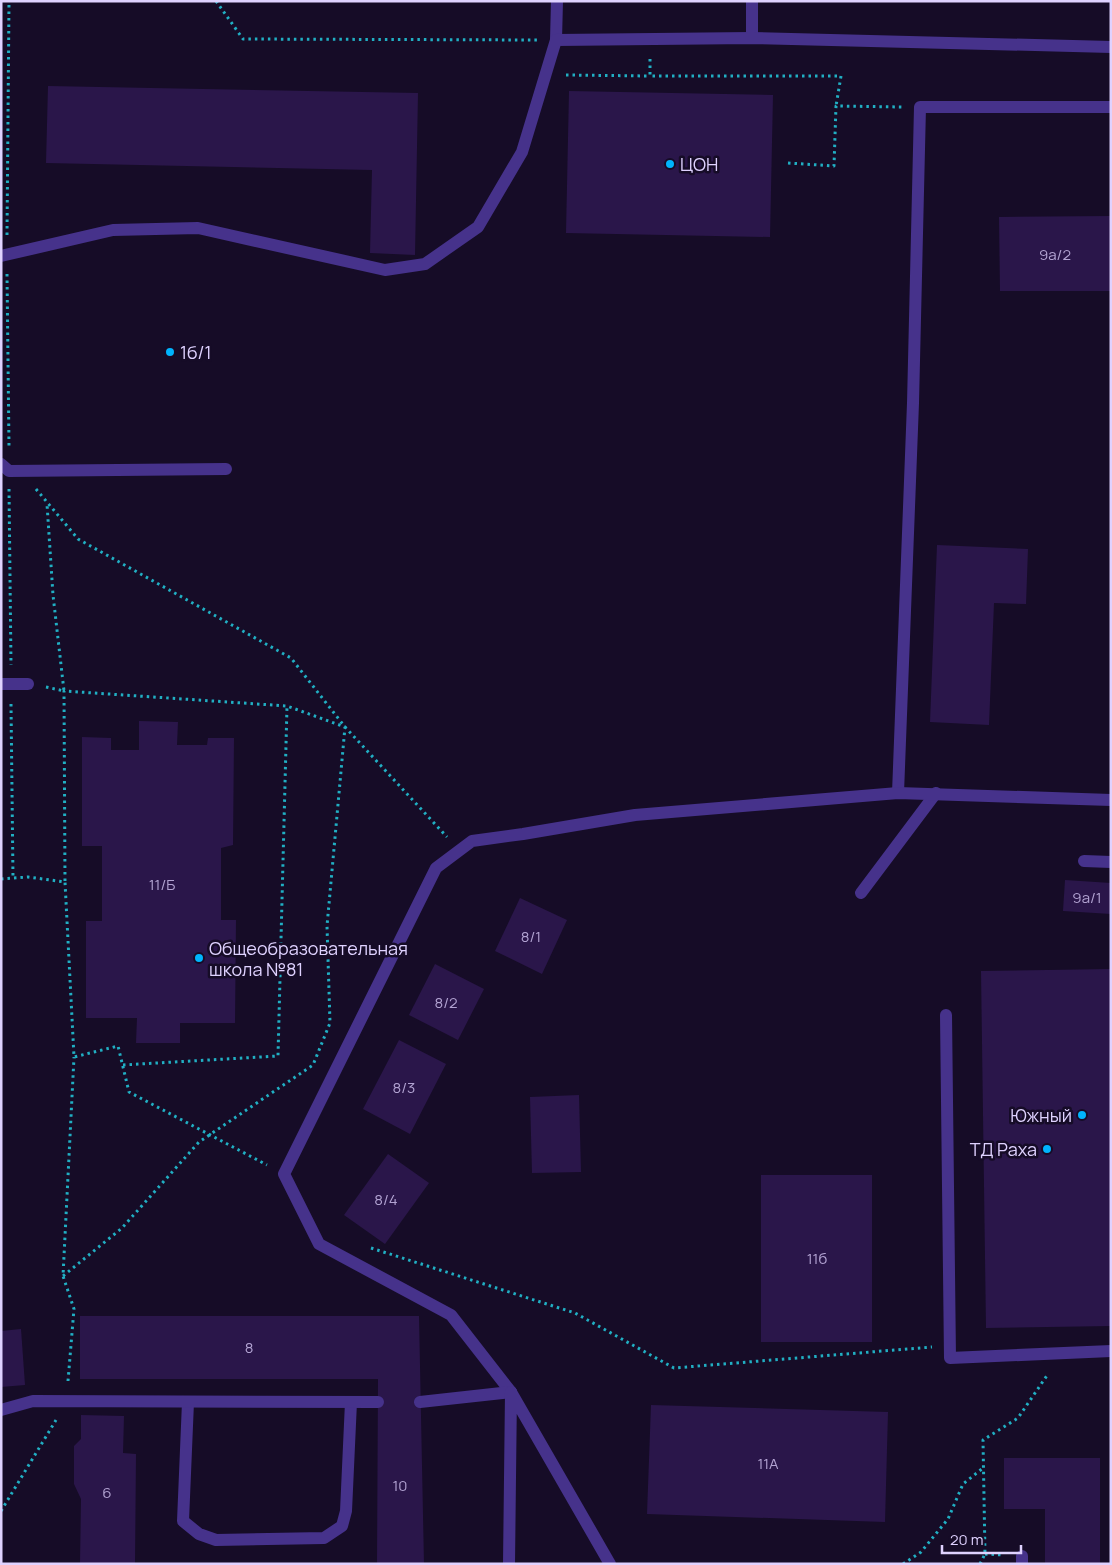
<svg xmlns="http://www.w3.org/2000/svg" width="1112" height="1565" font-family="Manrope,sans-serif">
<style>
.building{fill:#2a164a}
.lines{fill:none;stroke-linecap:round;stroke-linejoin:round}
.path{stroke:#21afc3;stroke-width:3;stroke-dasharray:2.5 4;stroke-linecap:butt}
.service{stroke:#46328b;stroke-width:12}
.poi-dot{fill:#00b4fd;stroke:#160c27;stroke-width:2}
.labels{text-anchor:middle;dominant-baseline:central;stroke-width:5;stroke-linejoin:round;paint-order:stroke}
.number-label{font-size:15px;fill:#b2a3d2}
.poi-label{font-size:18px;fill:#dfd2ff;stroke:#160c27;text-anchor:start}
</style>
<rect width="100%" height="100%" fill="#160c27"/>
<!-- building -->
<g class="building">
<path d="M48 86 418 93 415 255 370 253 372 170 46 163Z"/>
<path d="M569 91 773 95 770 237 566 233Z"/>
<path d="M1111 216V291H1000L999 217Z"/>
<path d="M937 545 1028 549 1026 604 994 603 989 725 930 722Z"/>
<path d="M139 721 178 722 177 745H207L208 738H234L233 845 221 848V920H236L235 1023H180V1043H136L137 1018H86V921H102V846H82V737L111 738V750H139Z"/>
<path d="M1065 880 1111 883V914L1063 911Z"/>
<path d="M520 898 567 920 542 974 495 951Z"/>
<path d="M435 964 484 989 458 1040 409 1015Z"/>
<path d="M1111 969V1326L986 1328 981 971Z"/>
<path d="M399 1040 446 1064 410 1134 363 1109Z"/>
<path d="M579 1095 581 1172 532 1173 530 1097Z"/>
<path d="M388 1154 429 1183 385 1244 344 1215Z"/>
<rect x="761" y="1175" width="111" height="167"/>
<path d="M80 1316H419L424 1564H377L378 1379H80Z"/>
<path d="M21 1329 25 1385 1 1387V1331Z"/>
<path d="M651 1405 888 1412 885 1522 647 1514Z"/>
<path d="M81 1415 124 1416 123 1453 136 1454 135 1564H80L81 1499 74 1484V1446L81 1439Z"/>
<path d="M1004 1458H1100V1564H1045V1509H1004Z"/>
</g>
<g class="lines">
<!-- path -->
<g class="path">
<path d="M216 1 243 39 537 40"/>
<path d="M650 59V76H841L836 106"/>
<path d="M566 75 650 76"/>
<path d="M788 163 834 166 836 106 902 107"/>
<path d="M7 235 9 1"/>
<path d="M7 274 9 447"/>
<path d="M9 489 11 665"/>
<path d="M36 489 78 539 291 658 345 727 447 837"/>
<path d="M46 687 64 691 53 595 47 504"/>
<path d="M11 704 13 878"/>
<path d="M1 879 28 877 65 882 74 1057 118 1046 129 1092 267 1165"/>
<path d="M123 1065 278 1056 287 706"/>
<path d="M371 1248 575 1313 674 1368 932 1347"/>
<path d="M63 1276 122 1228 199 1142 313 1065 330 1023 327 926 345 727 287 706 64 691 65 882"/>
<path d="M68 1381 74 1309 63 1276 74 1057"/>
<path d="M1 1511 56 1420"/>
<path d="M985 1554 1004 1555"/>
<path d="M903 1564 921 1552 948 1519 963 1484 983 1468"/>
<path d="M980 1564 985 1554 983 1440 1018 1418 1048 1374"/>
</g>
<!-- service -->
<g class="service">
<path d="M752 1V38"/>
<path d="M556 40 557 1"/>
<path d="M1 256 113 230 198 228 385 270 425 264 478 227 522 152 556 40 752 38 1111 47"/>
<path d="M1 464 9 471 226 469"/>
<path d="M1 684H28"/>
<path d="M898 793 913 403 920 107H1111"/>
<path d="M1084 861 1111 862"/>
<path d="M861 893 936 793"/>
<path d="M946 1015 950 1358 1111 1351"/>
<path d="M511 1392 451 1315 319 1244 284 1174 436 868 472 841 523 834 635 815 898 793 1111 800"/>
<path d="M188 1402 183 1521 199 1534 216 1540 324 1538 342 1526 346 1511 351 1402"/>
<path d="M420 1402 511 1392"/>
<path d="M1 1410 33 1401 378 1402"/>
<path d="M1022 1556V1564"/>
<path d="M509 1564 511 1392 610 1564"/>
</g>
</g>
<!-- markers -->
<g class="poi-dot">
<circle cx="670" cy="164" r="5"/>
<circle cx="170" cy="352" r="5"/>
<circle cx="199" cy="958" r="5"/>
<circle cx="1082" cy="1115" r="5"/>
<circle cx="1047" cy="1149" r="5"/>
</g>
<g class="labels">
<!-- number labels -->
<g class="number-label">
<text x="1055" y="254">9а/2</text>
<text x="162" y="884">11/Б</text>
<text x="1087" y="897">9а/1</text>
<text x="531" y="936">8/1</text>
<text x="446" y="1002">8/2</text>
<text x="404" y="1087">8/3</text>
<text x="386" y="1199">8/4</text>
<text x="817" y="1258">11б</text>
<text x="249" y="1347">8</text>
<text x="768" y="1463">11А</text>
<text x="400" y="1485">10</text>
<text x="107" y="1492">6</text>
</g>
<!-- poi labels -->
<g class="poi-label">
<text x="680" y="164">ЦОН</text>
<text x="180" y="352">1б/1</text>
<text x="209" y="948">Общеобразовательная<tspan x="209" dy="21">школа №81</tspan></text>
<text x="1072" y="1115" text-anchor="end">Южный</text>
<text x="1037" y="1149" text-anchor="end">ТД Раха</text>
</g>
</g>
<!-- border -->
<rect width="1112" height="1565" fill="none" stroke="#dfd2ff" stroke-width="5"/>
<!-- scale -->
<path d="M942 1545v8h79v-8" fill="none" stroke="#dfd2ff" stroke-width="2.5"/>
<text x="950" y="1545" font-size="15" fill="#dfd2ff" stroke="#160c27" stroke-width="4" paint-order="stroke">20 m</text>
</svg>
